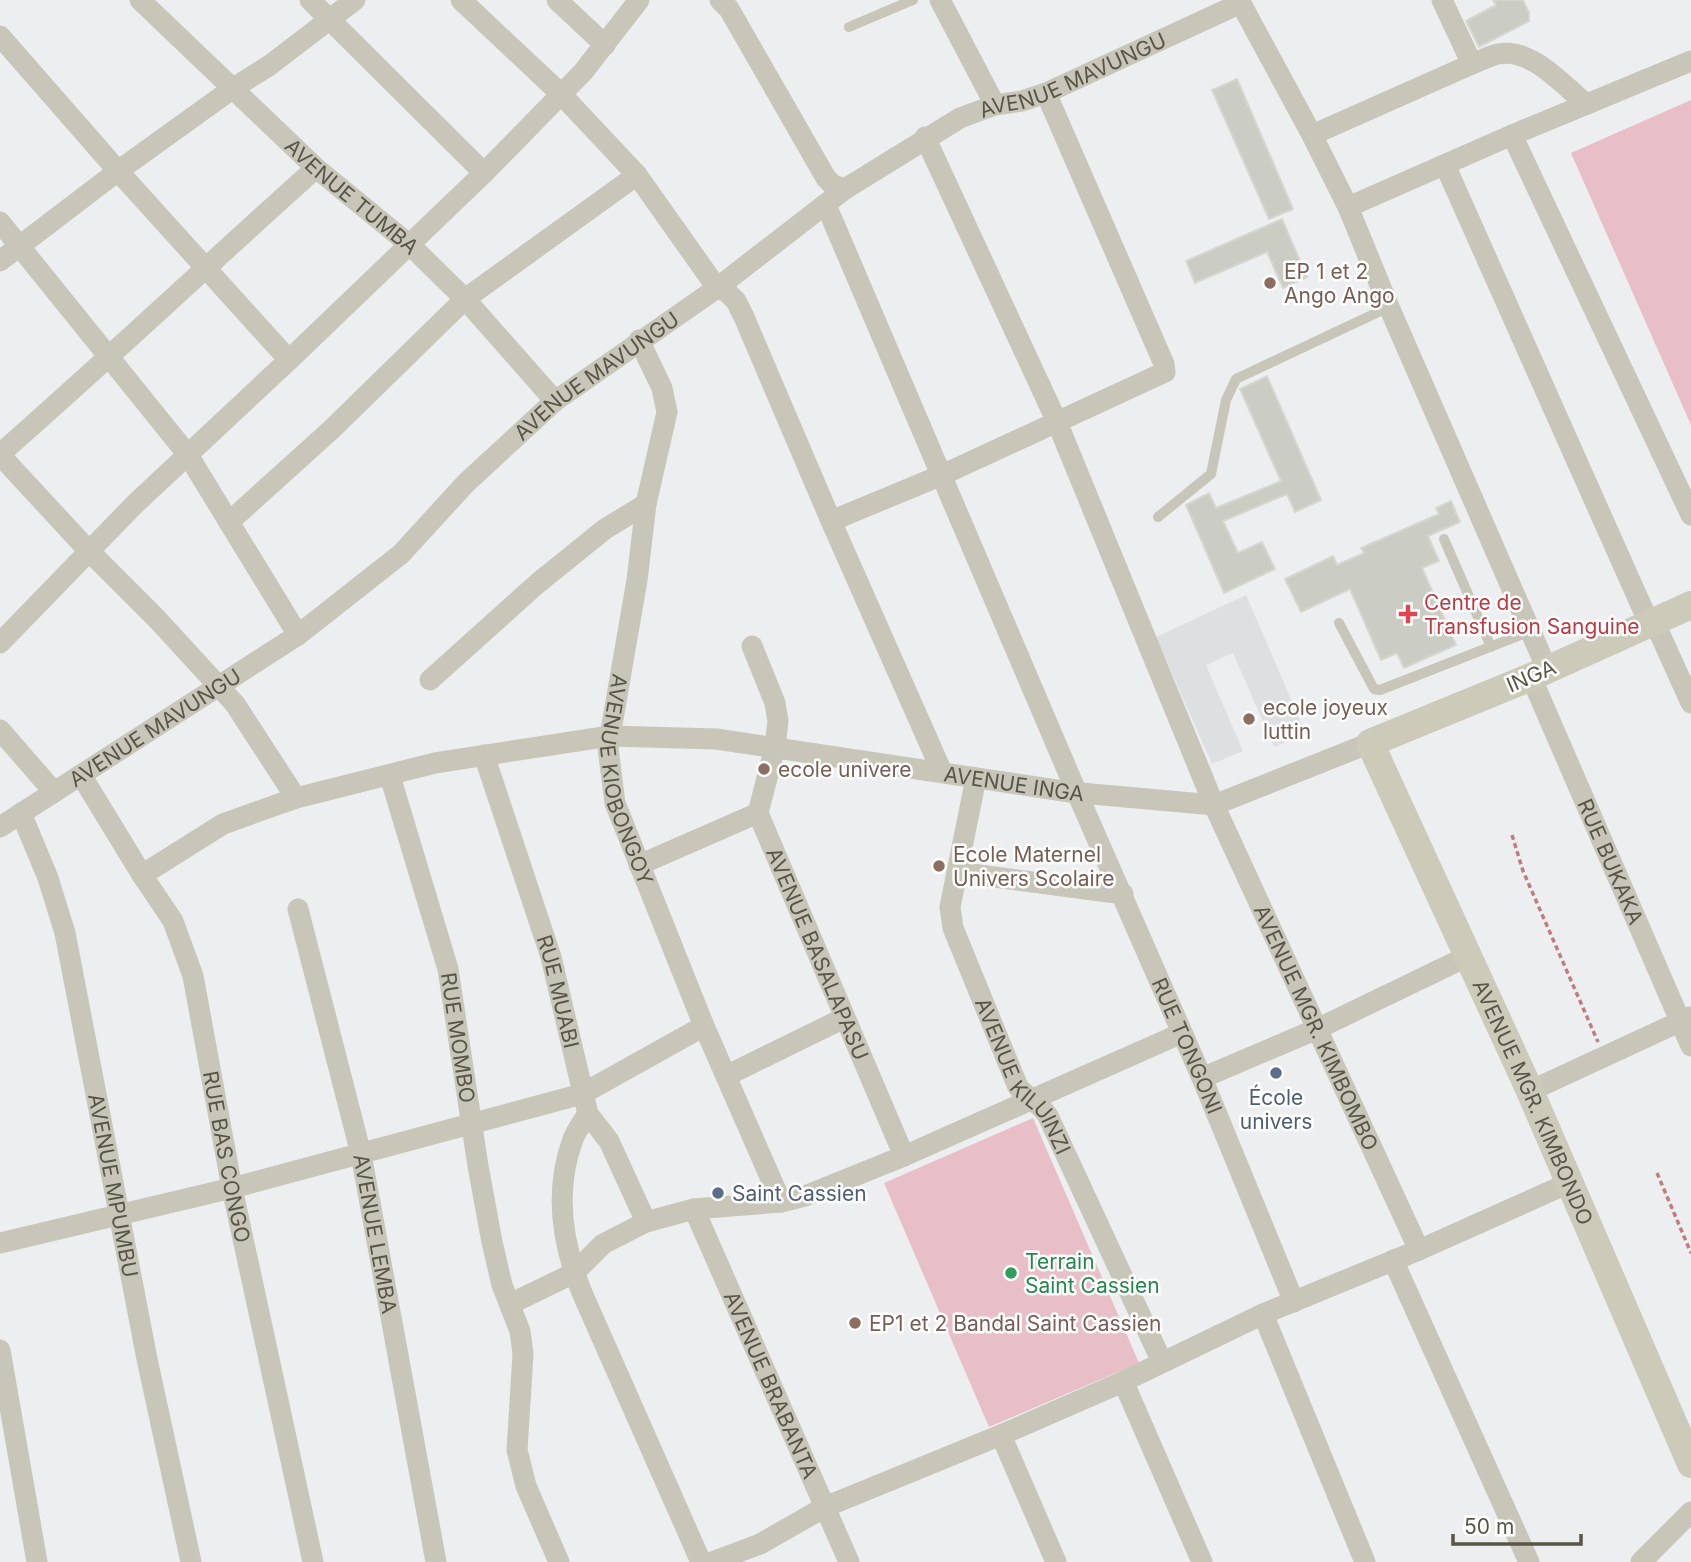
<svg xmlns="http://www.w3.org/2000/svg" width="1691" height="1562" font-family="Inter,sans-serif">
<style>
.education{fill:#dedfe0}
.green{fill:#e8bfc7}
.building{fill:#cbccc4;stroke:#d7d7d1;stroke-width:2}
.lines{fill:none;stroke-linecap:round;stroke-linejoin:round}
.path{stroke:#c27c80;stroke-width:3.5;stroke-dasharray:5 3.5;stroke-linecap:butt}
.lane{stroke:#c7c6b9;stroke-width:10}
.street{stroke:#c7c6b9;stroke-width:21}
.secondary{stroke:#cccbba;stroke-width:28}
.education-dot{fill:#8d6e63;stroke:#fff;stroke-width:2.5}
.health-dot{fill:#e0444e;stroke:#fff;stroke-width:2.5}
.service-dot{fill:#5c6f8a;stroke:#fff;stroke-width:2.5}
.leisure-dot{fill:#2e9e5b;stroke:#fff;stroke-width:2.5}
.labels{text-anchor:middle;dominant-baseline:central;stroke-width:5;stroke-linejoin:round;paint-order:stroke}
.street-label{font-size:21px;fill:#575647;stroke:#fff}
.education-label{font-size:21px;fill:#785e54;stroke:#fff;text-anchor:start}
.health-label{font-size:21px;fill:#be3a42;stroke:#fff;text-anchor:start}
.service-label{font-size:21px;fill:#4e5e75;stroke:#fff}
.leisure-label{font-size:21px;fill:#27864d;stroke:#fff;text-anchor:start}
</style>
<rect width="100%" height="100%" fill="#edeeef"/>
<!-- education -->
<path class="education" d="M1246 595 1306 734 1274 747 1233 653 1206 665 1243 751 1212 764 1156 637Z"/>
<!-- green -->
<g class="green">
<path d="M1691 100V425L1571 153Z"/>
<path d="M1033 1118 1139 1363 989 1427 884 1183Z"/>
</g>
<!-- building -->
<g class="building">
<path d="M1493 0H1523L1529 13V21L1479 47 1466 21 1496 5Z"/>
<path d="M1237 79 1293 209 1269 219 1212 90Z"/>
<path d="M1282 219 1307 277 1283 288 1267 252 1195 283 1186 261Z"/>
<path d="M1267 376 1321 500 1295 512 1287 494 1223 521 1238 553 1262 542 1275 569 1224 593 1186 505 1209 493 1216 508 1281 481 1240 389Z"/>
<path d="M1451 501 1460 522 1428 536 1439 561 1422 568 1456 645 1404 668 1397 653 1381 660 1350 589 1301 612 1285 579 1333 556 1337 565 1364 553 1361 548 1439 514 1436 508Z"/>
</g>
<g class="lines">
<!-- path -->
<g class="path">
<path d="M1512 835 1523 871 1598 1042"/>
<path d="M1657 1173 1691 1253"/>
</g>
<!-- lane -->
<g class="lane">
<path d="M849 27 913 0"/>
<path d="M1158 517 1211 474 1226 400 1236 379 1389 307"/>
<path d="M1444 539 1491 647"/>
<path d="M1339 623 1374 689 1380 690 1531 631"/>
</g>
<!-- street -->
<g class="street">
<path id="s1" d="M140 0 316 168 410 245 465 299 555 401"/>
<path d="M310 0 484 173"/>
<path d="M461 0 561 94 637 175 717 288 727 292 736 301 744 317 831 521 942 772"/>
<path d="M557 0 605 45"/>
<path d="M720 0 729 9 826 178 833 185 845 189"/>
<path d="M940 0 995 105"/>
<path d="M1239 0 1312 135 1348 207"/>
<path d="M1442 0 1472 64C1480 61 1489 56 1498 54 1531 47 1563 85 1586 104"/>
<path d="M0 36 118 171 289 360"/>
<path d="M1312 135 1472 64"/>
<path d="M1512 135 1691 515"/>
<path id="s2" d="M925 137 1057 422 1214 805 1419 1250"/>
<path d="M1445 165 1649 623"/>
<path id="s3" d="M826 205 1077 793 1202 1078 1294 1302"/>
<path d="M0 222 188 455 298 635"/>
<path d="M0 261 118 171 232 89 270 65 355 0"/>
<path id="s4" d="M639 340 662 388 667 412 646 504 637 580 608 748 615 803 704 1026 781 1202"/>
<path d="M0 454C107 360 210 263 316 168"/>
<path d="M0 455 88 550 156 618 235 704 296 798"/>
<path d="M831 521 942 475 1165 372 1164 364 1046 93"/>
<path d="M229 522 332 429 465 299 637 175"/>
<path d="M1654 621 1691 703"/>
<path d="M0 643 135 504 289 360 484 173 583 72 639 0"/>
<path id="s5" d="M752 646 775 703 778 721 775 747 758 813 904 1156"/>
<path d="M1547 669 1389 307 1348 207 1512 135 1691 61"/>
<path id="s6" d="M1531 677 1691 1046"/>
<path d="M430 680 538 583 605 529 646 504"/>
<path d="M0 730 54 792"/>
<path id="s7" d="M484 755 551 957 588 1114 609 1141 646 1222"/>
<path id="s8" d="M81 775 142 875 173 921 193 976 232 1188 313 1562"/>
<path id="s9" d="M390 776 448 969 478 1166 492 1242 502 1285 520 1331 523 1354 517 1450 526 1486 559 1562"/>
<path id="s10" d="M976 778 950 907 953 928 1018 1087C1027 1098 1040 1103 1048 1116L1162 1362"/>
<path id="s11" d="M21 813 48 878 65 933 147 1359 191 1562"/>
<path id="s12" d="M0 827 298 635 401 554 466 483 555 401 717 288 845 189 960 118 995 105 1022 101 1046 93 1241 3"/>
<path d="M639 865 758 813"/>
<path d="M957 872 1123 894"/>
<path id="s13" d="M142 875 223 824 296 798 435 763 610 736 716 739 1070 792 1214 805 1370 743"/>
<path id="s14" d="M298 909 361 1154 436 1562"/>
<path d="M726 1076 844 1018"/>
<path d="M1202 1078 1317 1029 1466 957"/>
<path d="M1530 1091 1690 1017"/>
<path d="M588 1114C582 1123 575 1132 572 1142 554 1193 563 1247 583 1295L701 1562"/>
<path id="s15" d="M694 1209 849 1562"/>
<path d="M0 1243 232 1188 582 1094 704 1026"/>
<path d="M1393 1260 1529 1562"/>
<path d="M510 1304 574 1273 603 1244 646 1222 694 1209 781 1202 805 1196 904 1156 1182 1033"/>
<path d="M1263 1314 1365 1562"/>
<path d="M0 1350 37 1562"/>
<path d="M1123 1381 1202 1562"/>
<path d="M1001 1435 1056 1562"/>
<path d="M712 1562 760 1544 825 1507 1001 1435 1118 1384 1263 1314 1419 1250 1569 1183"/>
<path d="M1641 1562 1691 1512"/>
</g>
<!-- secondary -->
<path class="secondary" id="s16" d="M1691 605 1531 677 1370 743 1530 1091 1691 1464"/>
</g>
<!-- markers -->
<g class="education-dot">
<circle cx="1270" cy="283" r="7"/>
<circle cx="1249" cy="719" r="7"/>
<circle cx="764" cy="769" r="7"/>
<circle cx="939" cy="866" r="7"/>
<circle cx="855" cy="1323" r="7"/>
</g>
<path class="health-dot" d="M1404.5 603.5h7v7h7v7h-7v7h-7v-7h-7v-7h7z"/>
<g class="service-dot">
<circle cx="1276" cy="1073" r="7"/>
<circle cx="718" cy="1193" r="7"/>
</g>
<circle class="leisure-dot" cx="1011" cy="1273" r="7"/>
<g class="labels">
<!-- street labels -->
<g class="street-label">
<text stroke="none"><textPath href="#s12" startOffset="1318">AVENUE MAVUNGU</textPath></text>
<text stroke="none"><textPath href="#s1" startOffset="289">AVENUE TUMBA</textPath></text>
<text stroke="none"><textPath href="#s12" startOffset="751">AVENUE MAVUNGU</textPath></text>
<text transform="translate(1531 676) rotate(-23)">INGA</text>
<text stroke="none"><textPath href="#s12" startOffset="184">AVENUE MAVUNGU</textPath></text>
<text stroke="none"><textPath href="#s4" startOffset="453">AVENUE KIOBONGOY</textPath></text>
<text stroke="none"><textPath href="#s13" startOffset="901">AVENUE INGA</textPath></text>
<text stroke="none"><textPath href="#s6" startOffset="201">RUE BUKAKA</textPath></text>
<text stroke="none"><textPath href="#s5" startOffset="327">AVENUE BASALAPASU</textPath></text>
<text stroke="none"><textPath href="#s7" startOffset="248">RUE MUABI</textPath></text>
<text stroke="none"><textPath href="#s2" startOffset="973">AVENUE MGR. KIMBOMBO</textPath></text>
<text stroke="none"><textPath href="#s9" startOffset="271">RUE MOMBO</textPath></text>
<text stroke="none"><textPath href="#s3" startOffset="915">RUE TONGONI</textPath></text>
<text stroke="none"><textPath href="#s10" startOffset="318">AVENUE KILUINZI</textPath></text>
<text stroke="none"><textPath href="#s16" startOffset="744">AVENUE MGR. KIMBONDO</textPath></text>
<text stroke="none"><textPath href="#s8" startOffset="415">RUE BAS CONGO</textPath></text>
<text stroke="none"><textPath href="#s11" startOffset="385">AVENUE MPUMBU</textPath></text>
<text stroke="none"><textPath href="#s14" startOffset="334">AVENUE LEMBA</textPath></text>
<text stroke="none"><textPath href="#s15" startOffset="192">AVENUE BRABANTA</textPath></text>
</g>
<!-- education labels -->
<g class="education-label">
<text x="1284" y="271">EP 1 et 2<tspan x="1284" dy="24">Ango Ango</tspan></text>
<text x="1263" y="707">ecole joyeux<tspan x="1263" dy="24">luttin</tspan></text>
<text x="778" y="769">ecole univere</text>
<text x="953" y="854">Ecole Maternel<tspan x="953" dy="24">Univers Scolaire</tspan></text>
<text x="869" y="1323">EP1 et 2 Bandal Saint Cassien</text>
</g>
<!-- health labels -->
<g class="health-label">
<text x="1424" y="602">Centre de<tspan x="1424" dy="24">Transfusion Sanguine</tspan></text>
</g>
<!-- service labels -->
<g class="service-label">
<text x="1276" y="1097">École<tspan x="1276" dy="24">univers</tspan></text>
<text x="732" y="1193" text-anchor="start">Saint Cassien</text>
</g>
<!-- leisure labels -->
<g class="leisure-label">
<text x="1025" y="1261">Terrain<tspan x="1025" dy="24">Saint Cassien</tspan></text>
</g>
</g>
<!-- scale -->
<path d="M1453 1534v10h128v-10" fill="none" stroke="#575647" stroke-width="3.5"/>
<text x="1464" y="1534" font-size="21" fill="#575647" stroke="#ffffff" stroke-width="5" paint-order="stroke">50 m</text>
</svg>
